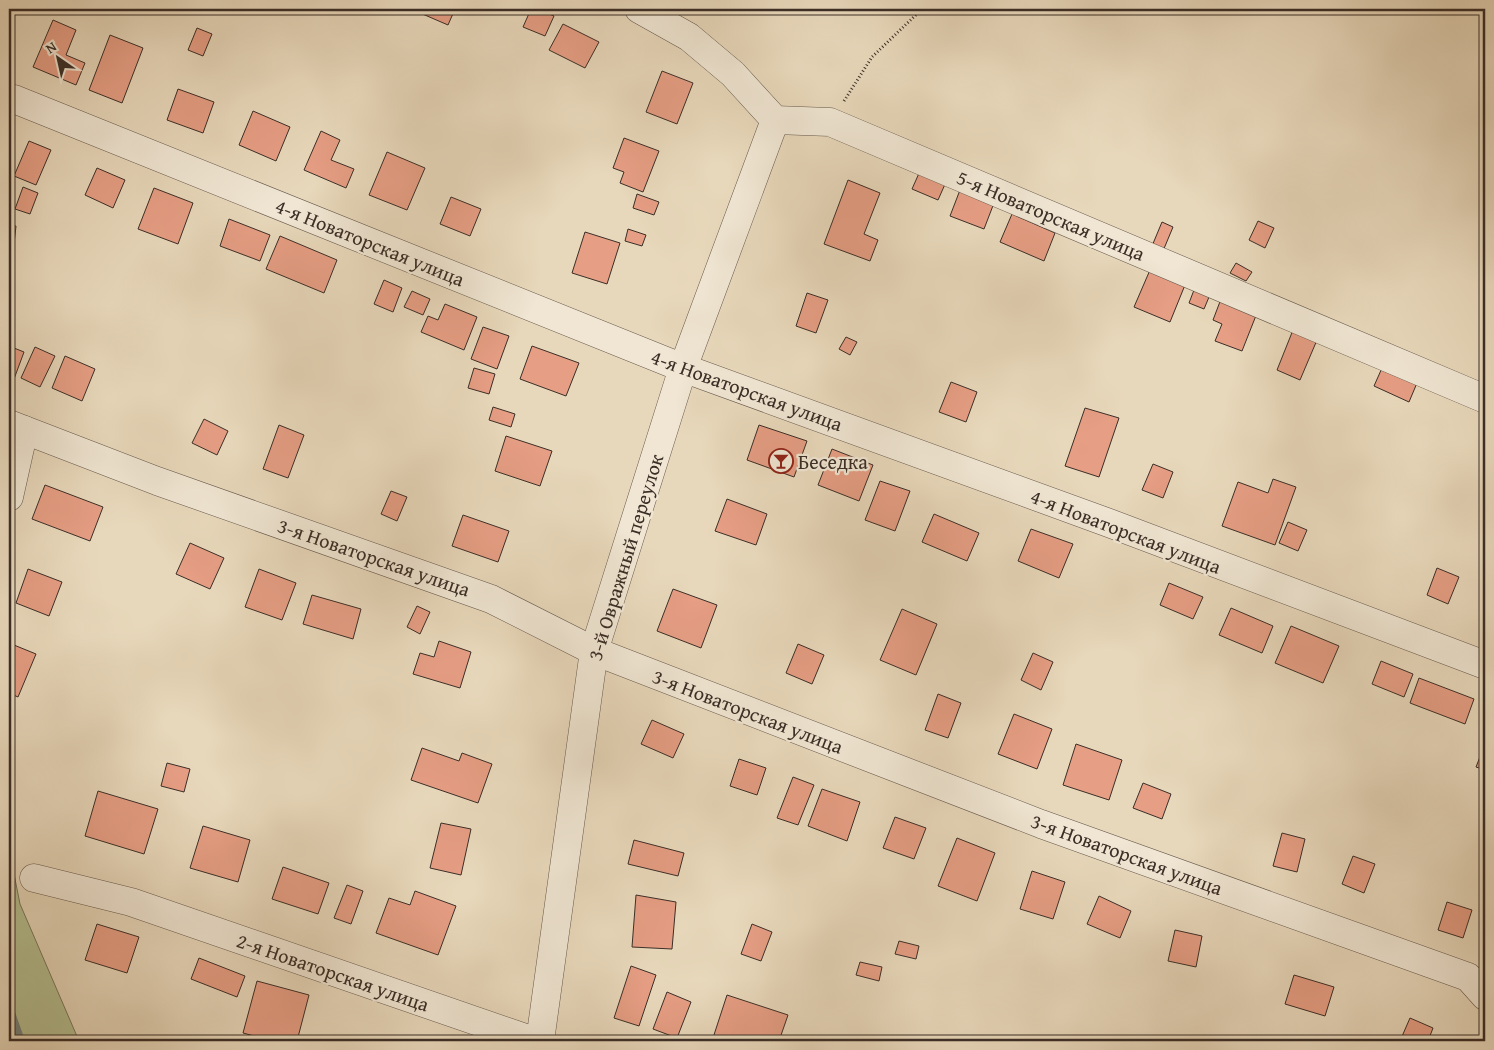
<svg xmlns="http://www.w3.org/2000/svg" width="1494" height="1050" font-family="'Gentium Book Plus',serif">
<style>
.green{fill:#b5bf91;stroke:#78765c}
.lines{fill:none;stroke-linecap:round;stroke-linejoin:round}
.stream{stroke:#73817c;stroke-width:8}
.building{fill:#e69e84;stroke:#3b2e27}
.minor-casing{stroke:#66584c;stroke-width:29}
.path{stroke:#3b2e27;stroke-width:3;stroke-dasharray:1 2.5;stroke-linecap:butt}
.minor{stroke:#f0e6d3;stroke-width:28}
.labels{text-anchor:middle;dominant-baseline:central;stroke-width:4.5;stroke-linejoin:round;paint-order:stroke}
.street-label{font-size:20px;fill:#3b2e27;stroke:#f0e6d3}
.poi-label{font-size:20px;fill:#3b2e27;stroke:#f0e6d3;text-anchor:start}
</style>
<rect width="100%" height="100%" fill="#e8d8bb"/>
<filter id="stains"><feTurbulence type="fractalNoise" baseFrequency=".004" numOctaves="4"/><feColorMatrix values="0 0 0 0 .2 0 0 0 0 .09 0 0 0 0 .02 0 0 0 .5 -.17"/></filter>
<radialGradient id="worn" r=".72"><stop offset=".6" stop-color="#630" stop-opacity="0"/><stop offset="1" stop-color="#630" stop-opacity=".3"/></radialGradient>
<!-- green -->
<path class="green" d="M9 849 20 904 79 1041H9Z"/>
<g class="lines">
<!-- stream -->
<path class="stream" d="M9 1007 21 1041"/>
</g>
<!-- building -->
<g class="building">
<path d="M411 9H455L448 25Z"/>
<path d="M531 9H537L554 16 545 36 523 27Z"/>
<path d="M53 20 76 30 66 55 85 63 76 85 33 67Z"/>
<path d="M563 24 599 42 585 68 549 50Z"/>
<path d="M197 28 212 34 203 56 188 50Z"/>
<path d="M110 35 143 48 122 103 89 90Z"/>
<path d="M662 71 693 83 677 124 646 112Z"/>
<path d="M178 89 214 102 203 133 167 120Z"/>
<path d="M253 111 290 127 276 161 239 145Z"/>
<path d="M321 131 340 140 331 160 354 169 346 188 304 170Z"/>
<path d="M624 138 659 151 643 192 620 183 624 172 613 168Z"/>
<path d="M29 141 51 150 36 185 14 176Z"/>
<path d="M387 152 425 168 407 210 369 195Z"/>
<path d="M97 168 125 180 113 208 85 195Z"/>
<path d="M920 171 946 182 938 200 912 189Z"/>
<path d="M848 180 880 193 864 234 878 240 870 261 824 244Z"/>
<path d="M23 187 38 193 30 214 15 209Z"/>
<path d="M154 188 193 203 178 244 138 229Z"/>
<path d="M960 190 994 203 984 229 950 216Z"/>
<path d="M637 194 659 202 654 215 633 208Z"/>
<path d="M451 197 481 209 470 236 440 224Z"/>
<path d="M1012 214 1055 233 1044 261 1000 242Z"/>
<path d="M229 219 270 235 260 261 220 246Z"/>
<path d="M1258 221 1274 228 1265 248 1249 240Z"/>
<path d="M1162 222 1173 227 1163 251 1152 246Z"/>
<path d="M9 225 16 226 14 244H9Z"/>
<path d="M628 229 646 235 642 246 625 241Z"/>
<path d="M585 232 620 243 607 284 572 273Z"/>
<path d="M280 236 337 260 324 293 266 269Z"/>
<path d="M1236 263 1252 272 1246 281 1230 273Z"/>
<path d="M1150 270 1185 285 1170 322 1134 307Z"/>
<path d="M384 280 402 288 393 312 374 304Z"/>
<path d="M1194 290 1209 297 1204 309 1189 303Z"/>
<path d="M412 291 430 299 423 315 404 307Z"/>
<path d="M807 293 828 300 816 333 796 326Z"/>
<path d="M1221 299 1257 313 1242 351 1215 341 1222 324 1213 320Z"/>
<path d="M445 304 477 317 464 350 421 332 428 316 438 320Z"/>
<path d="M483 327 509 336 497 369 471 359Z"/>
<path d="M1293 330 1317 340 1300 380 1277 370Z"/>
<path d="M846 337 857 342 850 355 839 349Z"/>
<path d="M9 346 24 352 14 379 9 377Z"/>
<path d="M532 346 579 363 566 396 520 379Z"/>
<path d="M35 347 55 356 40 387 21 378Z"/>
<path d="M65 356 95 369 82 401 52 388Z"/>
<path d="M474 368 495 374 489 394 468 388Z"/>
<path d="M1382 368 1417 383 1409 402 1374 386Z"/>
<path d="M951 382 977 392 966 422 939 412Z"/>
<path d="M493 407 515 414 511 427 489 420Z"/>
<path d="M1085 408 1119 418 1099 477 1065 466Z"/>
<path d="M204 419 228 431 217 455 192 443Z"/>
<path d="M279 425 304 435 288 478 263 469Z"/>
<path d="M759 425 807 441 794 477 747 460Z"/>
<path d="M506 436 552 451 540 486 495 471Z"/>
<path d="M832 449 873 465 859 501 818 485Z"/>
<path d="M1153 464 1173 472 1163 498 1142 490Z"/>
<path d="M1273 479 1296 487 1275 545 1222 526 1238 482 1268 493Z"/>
<path d="M880 481 910 491 895 531 865 520Z"/>
<path d="M45 485 103 507 90 541 32 519Z"/>
<path d="M391 491 407 497 397 521 381 514Z"/>
<path d="M727 499 767 514 756 545 715 531Z"/>
<path d="M934 514 979 533 967 561 922 542Z"/>
<path d="M463 515 509 531 498 562 452 546Z"/>
<path d="M1288 522 1307 530 1298 551 1279 543Z"/>
<path d="M1031 529 1073 544 1059 578 1018 561Z"/>
<path d="M190 543 224 558 210 589 176 574Z"/>
<path d="M1437 568 1459 577 1448 604 1427 595Z"/>
<path d="M28 569 62 582 49 616 16 603Z"/>
<path d="M259 569 296 583 282 620 245 607Z"/>
<path d="M1169 583 1203 597 1193 619 1160 605Z"/>
<path d="M673 589 717 605 701 648 657 631Z"/>
<path d="M312 595 361 609 353 639 303 624Z"/>
<path d="M1485 604V622L1480 621Z"/>
<path d="M417 606 430 612 420 634 407 627Z"/>
<path d="M1231 608 1273 626 1262 653 1219 635Z"/>
<path d="M902 609 937 624 916 675 880 660Z"/>
<path d="M1291 626 1339 646 1323 683 1275 663Z"/>
<path d="M439 641 471 652 460 688 413 674 420 653 434 657Z"/>
<path d="M9 643 36 654 18 697 9 693Z"/>
<path d="M798 644 824 655 812 684 786 673Z"/>
<path d="M1033 653 1053 662 1041 690 1021 680Z"/>
<path d="M1381 661 1413 674 1404 697 1372 684Z"/>
<path d="M1419 678 1474 699 1465 724 1410 703Z"/>
<path d="M938 694 961 703 948 738 925 730Z"/>
<path d="M1014 714 1052 729 1037 769 998 754Z"/>
<path d="M652 720 684 734 673 758 641 744Z"/>
<path d="M1076 744 1122 760 1109 800 1063 785Z"/>
<path d="M1485 744V770L1476 767Z"/>
<path d="M422 748 459 761 462 753 492 764 478 803 411 780Z"/>
<path d="M739 759 766 768 757 795 730 786Z"/>
<path d="M167 763 190 769 184 792 161 786Z"/>
<path d="M793 777 814 785 798 825 777 818Z"/>
<path d="M1143 783 1171 794 1162 819 1133 808Z"/>
<path d="M822 789 860 802 847 841 808 826Z"/>
<path d="M98 791 158 809 144 854 85 836Z"/>
<path d="M895 817 926 828 914 859 883 848Z"/>
<path d="M441 823 471 829 461 875 430 868Z"/>
<path d="M203 826 250 840 238 882 190 868Z"/>
<path d="M1282 833 1305 839 1297 872 1273 866Z"/>
<path d="M957 838 995 853 977 901 938 886Z"/>
<path d="M634 840 684 853 678 876 628 864Z"/>
<path d="M1353 856 1375 864 1364 893 1342 884Z"/>
<path d="M283 867 329 883 318 914 272 899Z"/>
<path d="M1032 871 1065 882 1053 919 1020 909Z"/>
<path d="M347 885 363 891 351 924 334 918Z"/>
<path d="M415 891 456 906 438 955 376 933 389 898 410 905Z"/>
<path d="M636 895 676 902 672 949 632 947Z"/>
<path d="M1099 896 1131 911 1120 938 1087 924Z"/>
<path d="M1447 902 1472 910 1463 938 1438 930Z"/>
<path d="M97 924 139 937 127 973 85 960Z"/>
<path d="M752 924 772 932 761 961 741 954Z"/>
<path d="M1175 930 1202 936 1196 967 1168 961Z"/>
<path d="M899 941 919 946 916 959 895 954Z"/>
<path d="M199 958 245 976 237 997 191 979Z"/>
<path d="M860 962 882 967 879 981 856 975Z"/>
<path d="M631 966 656 975 639 1026 614 1018Z"/>
<path d="M1294 975 1334 987 1325 1016 1285 1004Z"/>
<path d="M257 981 309 995 297 1041H273L243 1033Z"/>
<path d="M667 992 691 1002 677 1038 653 1029Z"/>
<path d="M727 995 788 1015 779 1041H712Z"/>
<path d="M1410 1018 1433 1028 1428 1041H1400Z"/>
</g>
<g class="lines">
<defs>
<g id="minor">
<path d="M639 9 689 37 733 74 775 120 830 122 1485 399"/>
<path d="M14 99 683 368 1109 523 1485 665"/>
<path d="M9 424 157 481 491 599 594 651 1041 824 1468 977 1485 996"/>
<path d="M9 497 24 430"/>
<path d="M34 878 131 902 534 1041"/>
<path d="M540 1041 594 651 683 368 775 120"/>
</g>
</defs>
<!-- minor casing -->
<use href="#minor" class="minor-casing"/>
<!-- path -->
<path class="path" d="M844 101 872 57 922 9"/>
<!-- minor -->
<use href="#minor" class="minor"/>
</g>
<!-- icons -->
<defs>
<symbol id="bar-ring" viewBox="-11 -11 22 22"><circle r="9.5" fill="#f0e6d3" stroke="#8f2418" stroke-width="1.5"/><path d="M-6-5H6L.8 .8V4.5H3.5V6h-7V4.5H-.8V.8Z" fill="#8f2418"/></symbol>
</defs>
<g fill-rule="evenodd">
<use href="#bar-ring" x="767" y="447" width="28" height="28"/>
</g>
<g class="labels">
<!-- street labels -->
<g class="street-label">
<text transform="translate(1051 215) rotate(23)">5-я Новаторская улица</text>
<text transform="translate(370 242) rotate(22)">4-я Новаторская улица</text>
<text transform="translate(747 390) rotate(20)">4-я Новаторская улица</text>
<text transform="translate(1126 531) rotate(21)">4-я Новаторская улица</text>
<text transform="translate(374 557) rotate(19)">3-я Новаторская улица</text>
<text transform="translate(625 557) rotate(-73)">3-й Овражный переулок</text>
<text transform="translate(748 711) rotate(21)">3-я Новаторская улица</text>
<text transform="translate(1127 854) rotate(20)">3-я Новаторская улица</text>
<text transform="translate(333 972) rotate(19)">2-я Новаторская улица</text>
</g>
<!-- poi labels -->
<g class="poi-label">
<text x="798" y="461">Беседка</text>
</g>
</g>
<!-- margin -->
<rect width="1494" height="1050" fill="none" stroke="#e8d8bb" stroke-width="30"/>
<rect x="10" y="10" width="1474" height="1030" fill="none" stroke="#3b2e27" stroke-width="2.5"/>
<rect x="15" y="15" width="1464" height="1020" fill="none" stroke="#3b2e27"/>
<!-- north arrow -->
<g transform="translate(58 58) rotate(326)" stroke="#f0e6d3" stroke-width="4" paint-order="stroke">
<path d="M0-4L9 19L0 12L-9 19Z" fill="#3b2e27"/>
<text y="-8" font-size="14" font-weight="bold" text-anchor="middle" fill="#3b2e27">N</text>
</g>
<rect width="100%" height="100%" filter="url(#stains)"/>
<rect width="100%" height="100%" fill="url(#worn)"/>
</svg>
